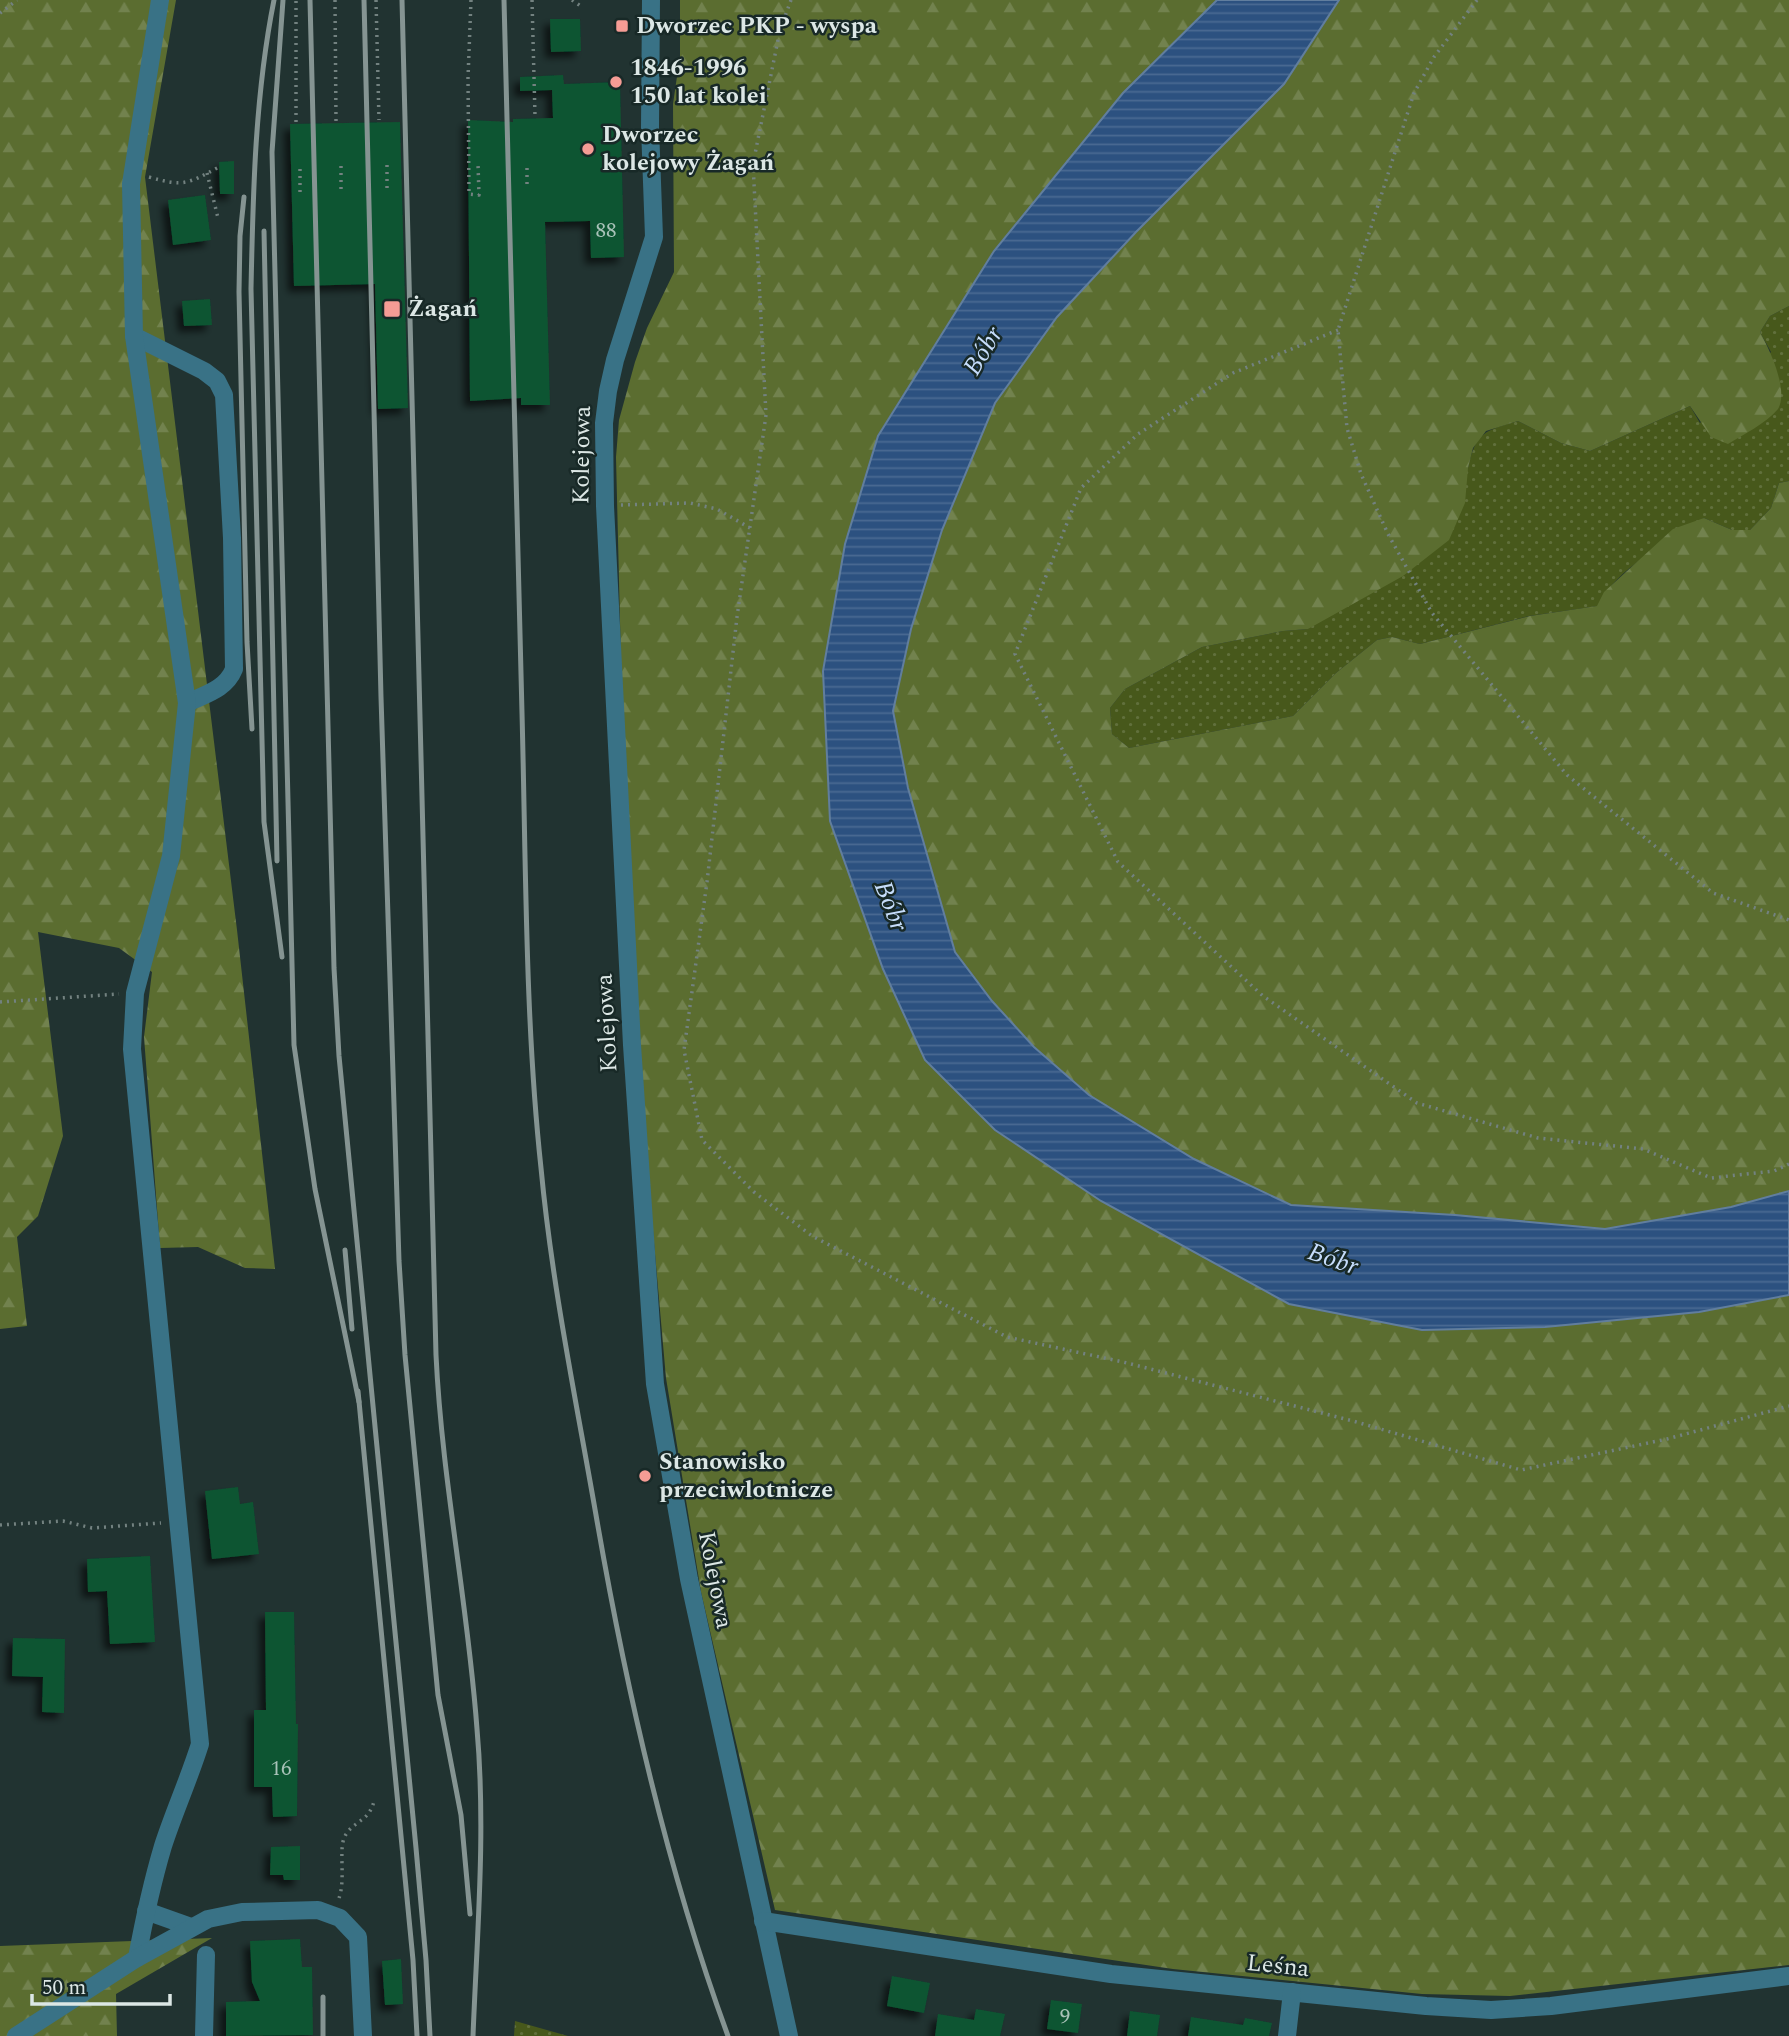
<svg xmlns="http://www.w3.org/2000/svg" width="1789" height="2036" font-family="Spectral,serif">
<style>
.grass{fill:url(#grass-dots)}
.forest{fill:url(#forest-firs)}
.water{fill:url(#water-rules);stroke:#617e9e;stroke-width:2}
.building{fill:#0c5431;filter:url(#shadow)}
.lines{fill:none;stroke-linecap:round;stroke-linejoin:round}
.path{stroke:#738280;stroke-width:3.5;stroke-dasharray:2 5;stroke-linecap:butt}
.minor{stroke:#397286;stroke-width:18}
.rail{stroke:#859492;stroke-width:5}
.poi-dot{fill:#f59c95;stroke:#182927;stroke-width:2.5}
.labels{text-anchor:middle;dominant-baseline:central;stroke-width:5;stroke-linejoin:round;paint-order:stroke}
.number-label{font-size:21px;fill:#a8c2b8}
.poi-label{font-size:24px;font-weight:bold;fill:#dce7e5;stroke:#182927;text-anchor:start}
.street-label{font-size:24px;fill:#dce7e5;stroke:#182927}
.water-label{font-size:26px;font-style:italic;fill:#c6ddfb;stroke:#182927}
</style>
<defs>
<pattern id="grass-dots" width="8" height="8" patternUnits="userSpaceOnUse" patternTransform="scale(1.75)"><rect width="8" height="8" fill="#47581b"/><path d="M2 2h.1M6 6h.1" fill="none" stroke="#61703c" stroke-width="1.8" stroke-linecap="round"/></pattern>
<pattern id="forest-firs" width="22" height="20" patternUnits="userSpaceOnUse" patternTransform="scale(1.75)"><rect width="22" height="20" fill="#5b6d30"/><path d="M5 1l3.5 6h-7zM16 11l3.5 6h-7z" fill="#72824e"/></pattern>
<pattern id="water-rules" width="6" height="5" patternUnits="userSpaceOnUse" patternTransform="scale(1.75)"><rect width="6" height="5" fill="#2c5180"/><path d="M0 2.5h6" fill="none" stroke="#4a6a92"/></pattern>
<filter id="shadow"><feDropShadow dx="-6" dy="6" stdDeviation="3.5" flood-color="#0009"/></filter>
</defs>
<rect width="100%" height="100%" fill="#213331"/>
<!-- grass -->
<g class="grass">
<path d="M1789 306V481L1779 483 1771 508 1750 530H1732L1704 518C1671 541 1614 569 1598 606L1529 616 1420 644 1392 637 1377 640 1336 673 1293 716 1129 748 1112 734 1110 708 1125 689 1202 647 1283 631 1308 629 1468 468C1476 431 1485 431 1518 421L1561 443 1590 451 1690 406 1700 423 1771 352 1760 332 1770 316Z"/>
<path d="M515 2021 568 2036H514Z"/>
</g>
<!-- forest -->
<g class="forest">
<path d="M0 0H176L145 177 237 930 275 1269 245 1268 198 1247 160 1248 144 1037 152 972 119 948 38 932 63 1136 38 1216 17 1237 27 1326 0 1329Z"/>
<path d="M680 0H1217L1123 93 994 251 878 435 830 821 883 969 925 1060 995 1130 1699 1312 1789 1295V1965L1510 1996 1422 1994 1173 1969 775 1910 701 1592 666 1378 638 1061 621 662 616 457 619 420 635 362 647 328 674 272 673 104 680 56Z"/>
<path d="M1339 0H1789V306L1770 316 1760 332C1770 350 1789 391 1778 409 1765 424 1744 434 1728 444L1711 437 1690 406 1590 451 1561 443 1518 421 1486 431 1473 448 1468 468 1465 503 1449 540 1403 576 1308 629 1283 631 1202 647 1125 689 1110 708 1112 734 1129 748 1293 716 1336 673 1377 640 1392 637 1420 644 1530 616 1597 606 1604 592 1673 529 1704 518 1732 530H1750L1771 508 1779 483 1789 481V1191L1731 1207 1605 1229 1455 1215 1291 1205 1194 1159 1089 1095 1034 1047 992 1001 955 953 908 788 893 711 911 629 942 530 995 403 1057 317 1136 232 1284 84Z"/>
<path d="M212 1938 116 1994 117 2036H0V1946Z"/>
</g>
<!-- water -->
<path class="water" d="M1217 0H1339L1284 84 1136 232 1057 317 995 403 942 530 911 629 893 711 908 788 955 952 992 1001 1034 1047 1089 1095 1194 1159 1291 1205 1455 1215 1605 1229 1731 1207 1789 1191V1295L1699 1312 1545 1327 1422 1330 1289 1304 1101 1201 995 1130 925 1060 883 969 830 821 823 671 845 544 878 436 994 251 1123 93Z"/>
<!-- building -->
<g class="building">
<path d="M550 19H580L581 51 551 52Z"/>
<path d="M563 75 564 84 620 82 624 257 591 258 590 221 545 222 550 405H521V398L470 401 468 120 513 122V119L553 118 552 90 520 91V77Z"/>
<path d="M400 122 408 408 378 409 375 284 294 286 290 124Z"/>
<path d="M234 161V194H220L219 162Z"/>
<path d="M205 195 211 240 173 245 168 200Z"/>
<path d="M210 299 212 325 184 326 182 301Z"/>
<path d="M238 1487 240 1504 253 1502 259 1554 212 1559 205 1491Z"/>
<path d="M150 1556 155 1642 110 1644 107 1591 88 1592 87 1559Z"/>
<path d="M265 1612H294L296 1724H298L297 1816 273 1817 272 1787H254V1710H266Z"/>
<path d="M13 1638 65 1639 64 1713 42 1712 43 1677 12 1676Z"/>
<path d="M300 1846V1880H284L283 1875H270L271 1847Z"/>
<path d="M300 1939 302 1967H312L313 2035 226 2036V2002L260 2001 252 1982 250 1941Z"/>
<path d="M401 1959 403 2004 385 2005 382 1961Z"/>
<path d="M892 1976 930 1983 924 2013 887 2006Z"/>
<path d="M1051 2000 1082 2004 1078 2033 1047 2029Z"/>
<path d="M976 2009 1005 2014 1000 2036H935L938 2014 974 2020Z"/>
<path d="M1130 2011 1160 2015 1157 2036H1127Z"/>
<path d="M1191 2017 1243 2025 1245 2018 1272 2023 1269 2036H1188Z"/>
</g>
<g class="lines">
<!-- path -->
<g class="path">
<path d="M335 0 336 121"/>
<path d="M376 0 379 120"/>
<path d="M471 0 468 78 469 194 479 195 478 164"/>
<path d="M532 0 535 116"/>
<path d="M572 0 582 7"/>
<path d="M791 0 780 30 753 164 766 415 737 617 707 882 684 1050 702 1140 754 1192 812 1236 1007 1337 1123 1362 1353 1421 1521 1470 1667 1439 1789 1406"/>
<path d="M1477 0 1434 57 1414 93 1338 330 1347 428 1361 474 1388 534 1432 613 1567 775 1713 893 1789 920"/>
<path d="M0 13 17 0"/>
<path d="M296 122V0"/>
<path d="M621 163H627"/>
<path d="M387 165V189"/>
<path d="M341 166V191"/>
<path d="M207 173 218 218"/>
<path d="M149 177C184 187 187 184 219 167"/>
<path d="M527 184V164"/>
<path d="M300 192V166"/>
<path d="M1338 330 1233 373 1138 434 1081 488 1015 654 1118 862 1263 996 1417 1103 1538 1138 1643 1149 1711 1178 1774 1171 1789 1164"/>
<path d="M621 505 690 503 717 509 750 528"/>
<path d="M0 1002 119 994"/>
<path d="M0 1525 63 1521 92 1528 161 1523"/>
<path d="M339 1898C346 1879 338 1849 345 1836 353 1821 369 1822 374 1801"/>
</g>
<!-- minor -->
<g class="minor">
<path d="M651 0 650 127 654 237 615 360 608 391 604 423 605 506 632 1045 655 1384 689 1579 789 2036"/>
<path d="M134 336 204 371 217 381 224 395 232 538 234 669C226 689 206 694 187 703"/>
<path d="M146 1911 191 1927"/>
<path d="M763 1921 1111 1974 1426 2006 1491 2010 1551 2006 1789 1976"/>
<path d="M137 1958C144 1920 152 1883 163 1846 174 1812 189 1779 200 1744L132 1049 135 993 171 856 187 703 134 336 131 184 160 0"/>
<path d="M16 2036 137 1958 208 1919 242 1912 318 1910 340 1918 358 1937 363 2036"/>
<path d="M204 2036 206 1955"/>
<path d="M1287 2036 1292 1992"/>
</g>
<!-- rail -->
<g class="rail">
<path d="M274 0C255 95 253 192 251 289L264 822 282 957"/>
<path d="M283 0 272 152 294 1045 315 1189 359 1402"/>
<path d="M310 0 334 968 339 1056 416 1848 426 1960 430 2036"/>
<path d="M364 0 381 697 399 1261 405 1355 438 1695 461 1815 470 1914"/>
<path d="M402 0 436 1355C442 1481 468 1604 477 1729 486 1831 477 1934 473 2036"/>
<path d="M504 0C510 238 516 476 522 713 526 864 525 1019 541 1168 552 1285 576 1400 596 1515 626 1689 667 1870 728 2036"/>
<path d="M244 197 240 236 239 292 247 642 252 729"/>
<path d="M264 231 277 861"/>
<path d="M345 1250 352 1329"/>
<path d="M358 1391 413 1960 417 2036"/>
<path d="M323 1997V2036"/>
</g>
</g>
<!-- markers -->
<g class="poi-dot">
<rect x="615" y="19" width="14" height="14" rx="3.5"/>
<circle cx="616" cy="82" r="7"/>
<circle cx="588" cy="149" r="7"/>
<rect x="383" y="300" width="18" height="18" rx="3.5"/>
<circle cx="645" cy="1476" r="7"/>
</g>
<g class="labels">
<!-- number labels -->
<g class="number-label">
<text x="606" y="231">88</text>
<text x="281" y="1769">16</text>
<text x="1065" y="2017">9</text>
</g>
<!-- poi labels -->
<g class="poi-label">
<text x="636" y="26">Dworzec PKP - wyspa</text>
<text x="630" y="68">1846-1996<tspan x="630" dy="28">150 lat kolei</tspan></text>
<text x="602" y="135">Dworzec<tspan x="602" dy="28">kolejowy Żagań</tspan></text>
<text x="408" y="309">Żagań</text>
<text x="659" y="1462">Stanowisko<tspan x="659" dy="28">przeciwlotnicze</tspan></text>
</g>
<!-- street labels -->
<g class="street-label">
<text transform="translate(582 455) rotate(-89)">Kolejowa</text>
<text transform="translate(607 1023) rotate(-93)">Kolejowa</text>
<text transform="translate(715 1580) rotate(79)">Kolejowa</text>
<text transform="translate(1278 1966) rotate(6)">Leśna</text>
</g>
<!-- water labels -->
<g class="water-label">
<text transform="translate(983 351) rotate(-59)">Bóbr</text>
<text transform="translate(891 906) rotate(69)">Bóbr</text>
<text transform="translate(1333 1259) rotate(19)">Bóbr</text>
</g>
</g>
<!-- scale -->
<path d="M32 1994v10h138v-10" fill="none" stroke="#dce7e5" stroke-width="3.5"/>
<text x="42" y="1994" font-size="21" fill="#dce7e5" stroke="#182927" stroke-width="5" paint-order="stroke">50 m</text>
</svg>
